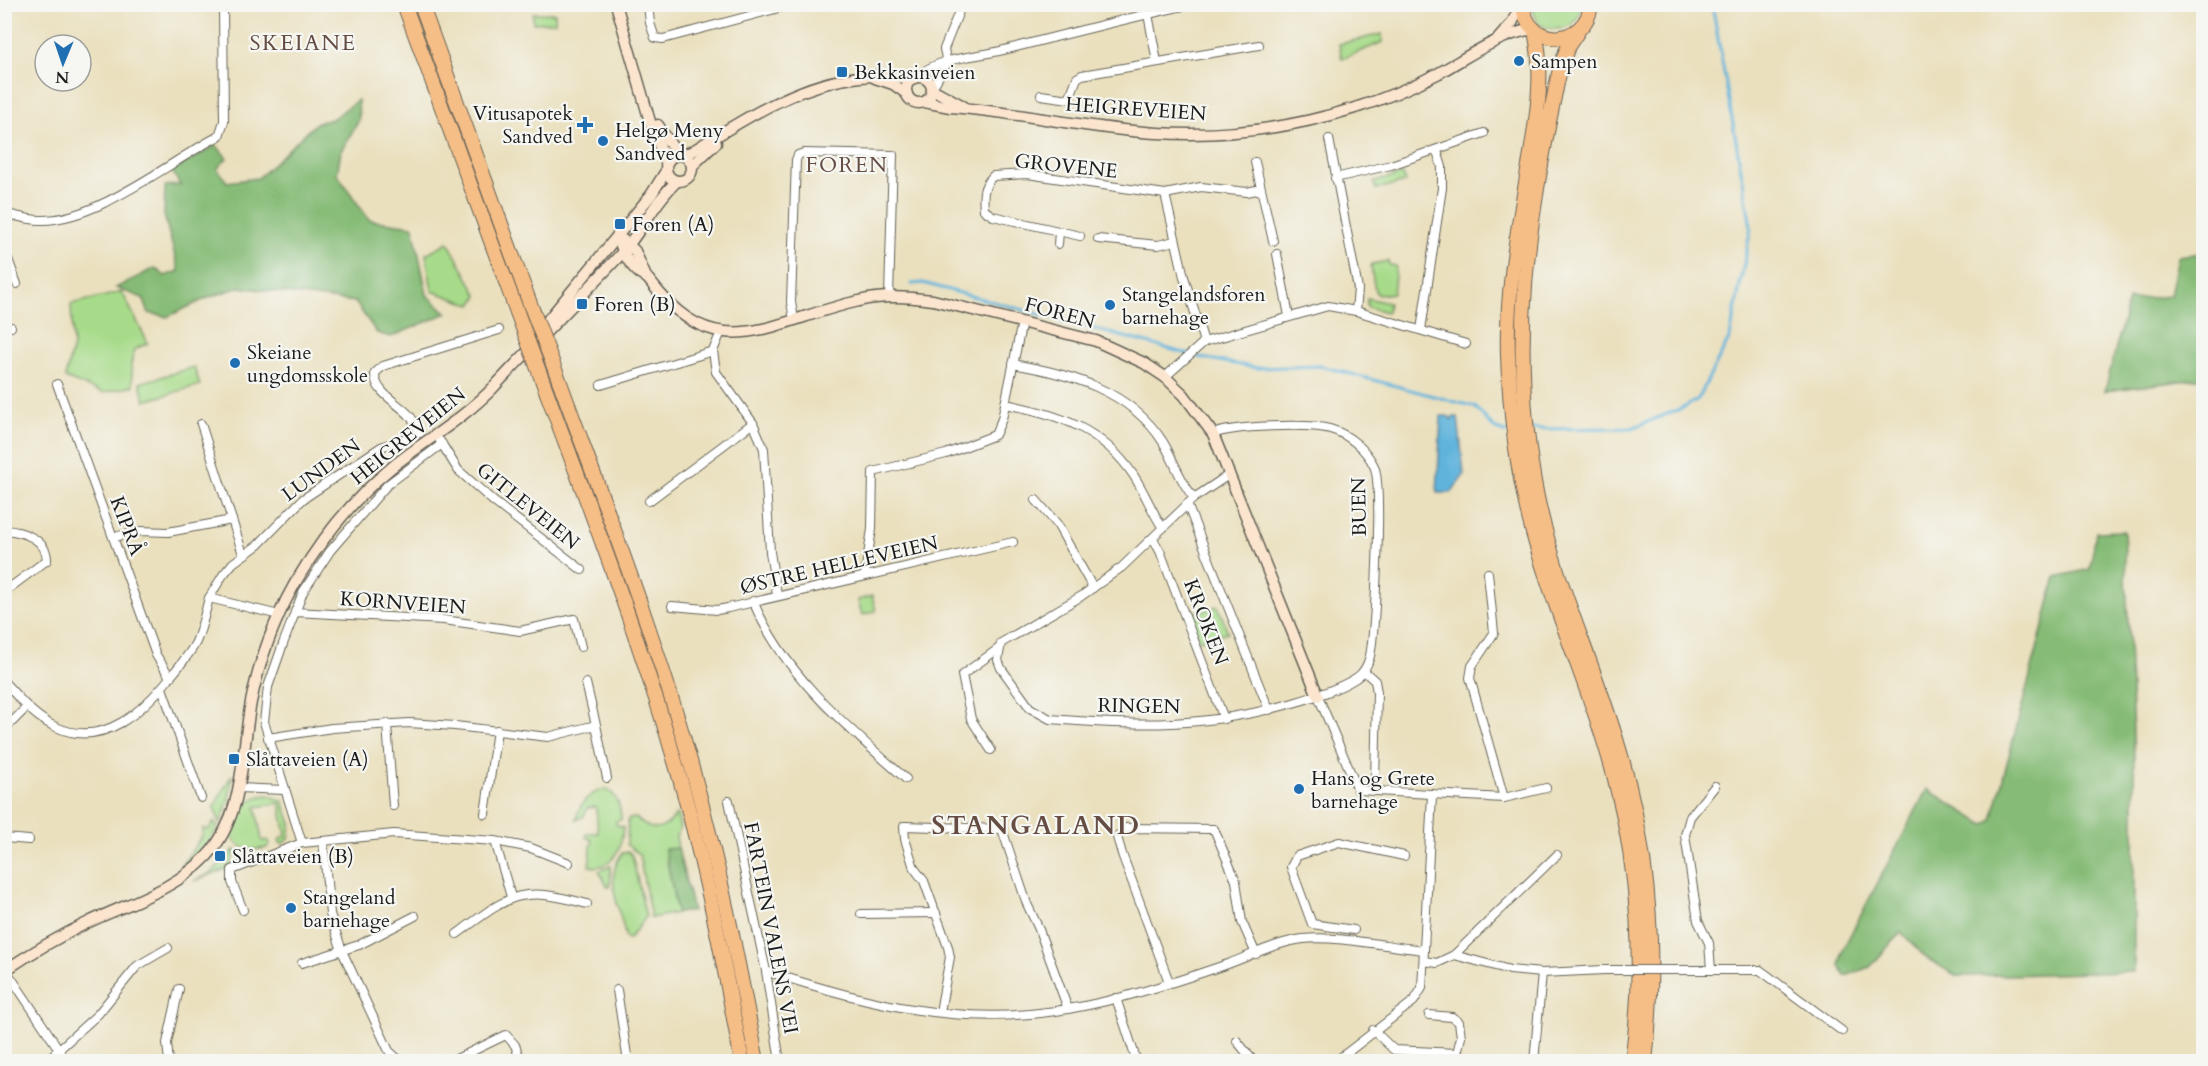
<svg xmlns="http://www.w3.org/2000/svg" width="2208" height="1066" font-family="Cardo,serif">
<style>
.green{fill:#a7db8a;stroke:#627c53;stroke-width:1.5}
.forest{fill:#85bb76;stroke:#506c49;stroke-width:1.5}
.water{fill:#61b4dc;stroke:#3e687c;stroke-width:1.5}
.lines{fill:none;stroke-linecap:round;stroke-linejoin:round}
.stream{stroke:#61b4dc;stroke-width:3}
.street-casing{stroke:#646155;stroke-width:10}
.secondary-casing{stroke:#646155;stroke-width:13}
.highway-casing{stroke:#646155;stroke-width:16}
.street{stroke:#fff;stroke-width:8}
.secondary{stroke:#fbe5cf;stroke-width:10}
.highway{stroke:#f6be87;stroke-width:14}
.street-bridge-casing{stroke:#646155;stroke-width:10;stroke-linecap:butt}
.highway-bridge-casing{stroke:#646155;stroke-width:16;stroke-linecap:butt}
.street-bridge{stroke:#fff;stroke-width:8}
.highway-bridge{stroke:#f6be87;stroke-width:14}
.poi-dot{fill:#1f6fb2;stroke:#f6f6f2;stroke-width:2}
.labels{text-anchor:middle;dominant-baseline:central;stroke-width:4.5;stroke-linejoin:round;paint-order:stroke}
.poi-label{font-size:20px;fill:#1c1c1c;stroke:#f6f6f2;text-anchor:start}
.street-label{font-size:20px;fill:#1c1c1c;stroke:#f6f6f2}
.neighbourhood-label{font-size:21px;letter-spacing:1.5px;fill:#654d43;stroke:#f6f6f2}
.quarter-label{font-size:22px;letter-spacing:1.5px;fill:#654d43;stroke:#f6f6f2}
.district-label{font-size:26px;font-weight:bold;letter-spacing:1.5px;fill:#654d43;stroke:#f6f6f2}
</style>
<rect width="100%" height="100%" fill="#f6f6f2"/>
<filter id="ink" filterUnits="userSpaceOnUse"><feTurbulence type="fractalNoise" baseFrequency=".0167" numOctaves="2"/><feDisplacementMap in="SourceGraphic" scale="12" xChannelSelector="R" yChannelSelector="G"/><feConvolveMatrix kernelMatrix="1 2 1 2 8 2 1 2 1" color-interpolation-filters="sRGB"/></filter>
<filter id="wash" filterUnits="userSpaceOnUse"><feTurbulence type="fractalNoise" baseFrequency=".008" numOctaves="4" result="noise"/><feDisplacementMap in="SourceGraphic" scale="24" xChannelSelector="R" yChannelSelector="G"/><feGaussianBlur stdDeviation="1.35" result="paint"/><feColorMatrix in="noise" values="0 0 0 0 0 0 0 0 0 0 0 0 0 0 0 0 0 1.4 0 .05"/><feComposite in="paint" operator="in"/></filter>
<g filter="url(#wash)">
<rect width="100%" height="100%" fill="#eae0be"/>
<!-- green -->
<g class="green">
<path d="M1531 5H1581C1580 28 1556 35 1538 23Z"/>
<path d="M533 13H555V22L533 23Z"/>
<path d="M1382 34 1383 42 1342 59 1339 44Z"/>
<path d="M1403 174 1406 182 1376 189 1374 182Z"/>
<path d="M448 242 478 296 472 305 432 291 426 254Z"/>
<path d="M1388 261 1389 265 1396 266 1393 293 1378 295 1375 291 1371 267 1372 264Z"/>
<path d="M122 292 148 343 134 350 131 365 133 386 103 393 65 378 73 346 71 304Z"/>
<path d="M1367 298 1389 303 1387 312 1367 307Z"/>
<path d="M194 367 200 385 145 401 140 383Z"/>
<path d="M872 596 876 611 862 615 858 600Z"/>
<path d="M1218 606 1228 632 1199 640 1188 615Z"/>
<path d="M232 775 229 800 220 824 214 806Z"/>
<path d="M605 789C617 793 621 808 621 820L616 821V825L623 827C622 847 614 871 589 866L592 840 586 837 587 833H598L596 807 587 808 584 816 576 820C579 804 589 793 605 789Z"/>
<path d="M268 795 283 801 291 824 289 839 282 844 279 842 280 838 286 836 280 803 256 807 262 841 268 840 270 843 267 848C252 851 238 851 231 835 240 814 241 797 268 795Z"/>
<path d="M677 814 680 828 676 837 678 848 665 850 677 913 651 918 639 854 627 845 628 819 636 818C653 834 663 832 677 814Z"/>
<path d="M214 822 218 827C209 846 194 859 177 872L203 835V829L208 830Z"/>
<path d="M234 850 236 851 229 868 194 881 211 873Z"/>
<path d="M629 852 632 855 646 917 629 939H626C621 910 603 881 622 853Z"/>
<path d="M611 866 610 887H608L599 871Z"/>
</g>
<!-- forest -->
<g class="forest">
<path d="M358 100 359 120 341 151 337 174 369 220 413 226 427 295 447 313 391 337 377 333 355 302 239 287 205 299 167 317 149 313 143 298 116 288 155 268 165 276 179 271 164 215 165 186 180 185 172 171 216 145 227 158 217 169 227 182 258 178 316 123 332 119Z"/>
<path d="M2203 253V378L2105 391 2128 300 2170 296 2178 256Z"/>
<path d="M2124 531 2134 756V972L1957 976 1926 958 1901 932 1870 967 1845 976 1839 966 1843 949 1927 789 1985 825 1992 820 2056 577 2090 569 2096 532Z"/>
<path d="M678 848 693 911 677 913 665 849Z"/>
</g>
<!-- water -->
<path class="water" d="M1441 416H1448L1452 420 1453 417H1458L1464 475 1451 493H1437Z"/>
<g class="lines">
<!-- stream -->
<g class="stream">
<path d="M912 284 923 283 1203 358 1257 368 1321 366 1475 407 1494 428 1504 432 1510 431"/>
<path d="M1532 429 1632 428 1685 407 1698 399 1730 337 1751 227 1712 4"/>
</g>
</g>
</g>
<g filter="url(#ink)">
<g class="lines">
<defs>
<g id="street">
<path d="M648 4 650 23 655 38 663 39 794 4"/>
<path d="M1148 14 1157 62"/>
<path d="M947 63 944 49 962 4"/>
<path d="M917 77C937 57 977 57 1004 50 1066 34 1128 18 1192 4"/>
<path d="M932 88 947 63"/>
<path d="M1041 95 1069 99 1077 78 1082 75 1259 45"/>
<path d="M1329 139 1358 289 1356 311"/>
<path d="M1255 162 1273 241"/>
<path d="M1335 178 1391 165 1484 133"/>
<path d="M1165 194 1184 277 1204 342"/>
<path d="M4 213C16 216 29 220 41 220 97 221 169 162 219 136L224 121 223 4"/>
<path d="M1080 236 993 216 984 210C983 196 982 187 993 176L1027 174 1165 194 1201 187 1247 192 1261 189"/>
<path d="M1098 239 1158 245 1175 241"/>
<path d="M1058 244 1059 232"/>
<path d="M4 248 17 284"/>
<path d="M1277 254 1289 316"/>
<path d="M794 320 791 302 796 160 798 155 804 153 893 155 889 297"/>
<path d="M4 326 11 327"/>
<path d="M1421 330 1442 188V167L1437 151"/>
<path d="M713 351 716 372 753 423 764 449 770 552 777 595"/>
<path d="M1013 364C1070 374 1130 390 1163 442 1174 460 1180 482 1194 498"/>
<path d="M1165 377 1204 342 1328 306 1356 311 1466 344"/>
<path d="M57 384 156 655 170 677"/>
<path d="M601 385 713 351 721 332"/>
<path d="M1005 404C1058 414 1103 429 1134 476 1145 493 1152 512 1163 528"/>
<path d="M201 424 243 554"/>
<path d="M1213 434C1233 426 1308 423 1330 429 1348 434 1366 449 1374 466 1383 484 1375 630 1370 656 1368 664 1364 673 1356 678 1337 690 1314 697 1293 703 1207 728 1137 726 1050 719L1030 708 1001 668 998 660 1001 643 1080 597 1122 567 1194 498 1230 474"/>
<path d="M440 441 458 470 493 501 582 570"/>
<path d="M1036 500 1057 524 1093 588"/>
<path d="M649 501 753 423"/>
<path d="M1187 504 1269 710"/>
<path d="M4 530C22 531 47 539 47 560L4 592"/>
<path d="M114 537 140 531 168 532 232 520"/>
<path d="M1153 539 1160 551 1224 719"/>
<path d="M1488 573 1494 633 1472 666 1470 678 1504 798"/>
<path d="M865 574 872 529 873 472 946 454 995 435 1002 419 1022 322"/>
<path d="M209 598 223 575 233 563 258 545 303 499 381 447 420 433C417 428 414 421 410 416 399 403 374 393 375 373L383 366 499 330"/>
<path d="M753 601C784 675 847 727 906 779"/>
<path d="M672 606 717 610 728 608 1013 542"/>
<path d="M295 612 444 620 520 631 574 619 581 647"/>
<path d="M1364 671 1375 681 1377 692 1375 783"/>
<path d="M4 682C20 699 35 718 56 727 104 749 144 710 172 675 180 665 190 654 196 642 202 628 205 613 209 598L279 615"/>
<path d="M586 683 596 725"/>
<path d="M162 688 201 798"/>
<path d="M1318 696 1358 790 1504 798 1546 788"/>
<path d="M387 724 393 806"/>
<path d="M4 730 27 707"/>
<path d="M268 738 332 728 409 723 455 726 548 737 596 725 607 778"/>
<path d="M991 750 971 719 962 675 998 649"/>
<path d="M238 788 285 790"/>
<path d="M729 801 766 971 780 1062"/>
<path d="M485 814 497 730"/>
<path d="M4 838 29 840"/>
<path d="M323 841 330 914 342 951 389 1051 401 1062"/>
<path d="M495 841 511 897"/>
<path d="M302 843 264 722 268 687 283 644 303 592 330 551 387 485 442 444"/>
<path d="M243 910 232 882V870L302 843 394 834 495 841 531 848 569 863"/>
<path d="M861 914 936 913"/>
<path d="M1354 930 1312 924 1291 867 1297 856 1339 842 1404 856"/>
<path d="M457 934C511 894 520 885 587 904"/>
<path d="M1454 955 1510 970 1542 973 1604 970"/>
<path d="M1424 961 1437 963 1454 955 1557 855"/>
<path d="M302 963 359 945 415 916"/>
<path d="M6 970 60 1051"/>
<path d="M1682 970H1760L1842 1031"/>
<path d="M1711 970 1709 943 1698 921 1685 835 1690 817 1715 786"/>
<path d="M766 971C867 1004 962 1028 1068 1009 1121 1000 1175 982 1225 965 1250 956 1277 942 1303 939 1334 935 1391 947 1424 950"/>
<path d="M1169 982 1122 854 1117 837 1126 828 1214 829 1236 881 1242 922 1256 954"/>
<path d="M617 990 628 1062"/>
<path d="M1116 998 1137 1062"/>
<path d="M940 1012 950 957 948 947 924 881 914 868 905 839 904 826 1002 829 1027 904 1038 927 1068 1009"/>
<path d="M1373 1030 1394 1050 1457 1053 1461 1037 1459 1022 1452 1017 1429 1015"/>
<path d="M1237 1041 1254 1062"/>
<path d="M45 1062 98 1014 137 966 168 948"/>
<path d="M169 1062 167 1043 179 989"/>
<path d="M450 1062 506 1035 515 1045 521 1062"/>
<path d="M1335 1062 1414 1001 1422 988 1432 795"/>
<path d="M1534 1062 1542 973"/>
</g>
<g id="secondary">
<path d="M616 4 651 125 666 162"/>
<path d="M1498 39 1512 23 1521 4"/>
<circle cx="919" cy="90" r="13"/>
<path d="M875 78 893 84 907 94"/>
<path d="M932 89 963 106"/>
<path d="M924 102 950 107C1019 112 1088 129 1157 133 1223 137 1292 128 1355 108 1384 99 1412 87 1439 73 1469 56 1498 35 1533 29"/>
<path d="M658 125 677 154"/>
<circle cx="679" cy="168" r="13"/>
<path d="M681 155 691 152C759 110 829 63 913 79"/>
<path d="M692 166 716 143"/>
<path d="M618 237C622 251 627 262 638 272 642 275 646 276 649 280 717 371 772 320 859 301 884 295 908 297 933 300L1096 341 1144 363 1165 377 1184 395 1213 434 1318 696"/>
<path d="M623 240 635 251 646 277"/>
<path d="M548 320 651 195 666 171"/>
<path d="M4 971C31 953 60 936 89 922 129 903 176 889 207 856 245 815 241 754 251 702 259 662 274 621 294 585 319 542 352 500 391 468 424 441 463 419 493 388 535 343 579 299 621 254 642 231 654 202 677 181"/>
</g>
<g id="highway">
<path d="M404 4 517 312"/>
<path d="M421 4 529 301"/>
<path d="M1523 4C1525 49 1587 48 1591 4"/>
<path d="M1535 31C1546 80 1534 134 1526 183 1516 240 1506 298 1508 356 1510 416 1518 476 1533 533 1556 616 1593 695 1615 779 1639 870 1645 968 1632 1062"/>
<path d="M1578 31 1568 46 1560 69C1528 216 1507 347 1537 497 1555 584 1595 665 1619 749 1649 850 1657 957 1645 1062"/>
<path d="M559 380C605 506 654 632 690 761 718 860 738 960 757 1062"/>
<path d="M547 393C601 538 657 684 695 835 714 910 728 986 742 1062"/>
</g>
</defs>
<!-- street casing -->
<use href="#street" class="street-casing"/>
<!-- secondary casing -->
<use href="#secondary" class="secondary-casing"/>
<!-- highway casing -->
<use href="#highway" class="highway-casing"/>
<!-- street -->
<use href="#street" class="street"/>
<!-- secondary -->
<use href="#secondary" class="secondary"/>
<!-- highway -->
<use href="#highway" class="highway"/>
<defs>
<path id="street-bridge" d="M1604 970H1682"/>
<g id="highway-bridge">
<path d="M529 301 559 380"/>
<path d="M517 312 547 393"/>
</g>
</defs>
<!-- street-bridge casing -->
<use href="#street-bridge" class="street-bridge-casing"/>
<!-- highway-bridge casing -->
<use href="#highway-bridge" class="highway-bridge-casing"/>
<!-- street-bridge -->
<use href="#street-bridge" class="street-bridge"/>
<!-- highway-bridge -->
<use href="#highway-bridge" class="highway-bridge"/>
</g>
</g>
<!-- markers -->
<g class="poi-dot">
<circle cx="1519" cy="61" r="6"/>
<rect x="836" y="66" width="12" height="12" rx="3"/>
<path d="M582 116h6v6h6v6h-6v6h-6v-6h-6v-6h6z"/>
<circle cx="603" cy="141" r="6"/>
<rect x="614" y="218" width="12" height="12" rx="3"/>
<rect x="576" y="298" width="12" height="12" rx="3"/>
<circle cx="1110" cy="305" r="6"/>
<circle cx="235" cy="363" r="6"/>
<rect x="228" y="753" width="12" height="12" rx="3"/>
<circle cx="1299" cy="789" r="6"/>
<rect x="214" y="850" width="12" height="12" rx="3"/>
<circle cx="291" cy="908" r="6"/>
</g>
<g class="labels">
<!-- poi labels -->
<g class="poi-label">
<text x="1531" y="61">Sampen</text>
<text x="854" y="72">Bekkasinveien</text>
<text x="573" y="113" text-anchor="end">Vitusapotek<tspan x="573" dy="23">Sandved</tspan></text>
<text x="615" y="130">Helgø Meny<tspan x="615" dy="23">Sandved</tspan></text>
<text x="632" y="224">Foren (A)</text>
<text x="1122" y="294">Stangelandsforen<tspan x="1122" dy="23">barnehage</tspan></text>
<text x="594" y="304">Foren (B)</text>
<text x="247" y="352">Skeiane<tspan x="247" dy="23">ungdomsskole</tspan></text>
<text x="246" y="759">Slåttaveien (A)</text>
<text x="1311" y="778">Hans og Grete<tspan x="1311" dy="23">barnehage</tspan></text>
<text x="232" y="856">Slåttaveien (B)</text>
<text x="303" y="897">Stangeland<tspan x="303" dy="23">barnehage</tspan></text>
</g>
<!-- street labels -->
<g class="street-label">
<text transform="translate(1136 109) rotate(4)">HEIGREVEIEN</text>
<text transform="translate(1066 166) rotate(6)">GROVENE</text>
<text transform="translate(1060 313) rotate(15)">FOREN</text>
<text transform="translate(408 436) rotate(-39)">HEIGREVEIEN</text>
<text transform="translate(321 470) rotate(-36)">LUNDEN</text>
<text transform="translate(528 506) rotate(39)">GITLEVEIEN</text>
<text transform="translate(1359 507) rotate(-91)">BUEN</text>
<text transform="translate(127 526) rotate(69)">KIPRÅ</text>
<text transform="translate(839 565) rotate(-13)">ØSTRE HELLEVEIEN</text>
<text transform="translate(403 603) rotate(4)">KORNVEIEN</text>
<text transform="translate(1206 622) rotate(69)">KROKEN</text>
<text transform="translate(1139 706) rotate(1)">RINGEN</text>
<text transform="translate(771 928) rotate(79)">FARTEIN VALENS VEI</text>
</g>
<!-- neighbourhood labels -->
<g class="neighbourhood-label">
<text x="847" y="165">FOREN</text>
</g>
<!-- quarter labels -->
<g class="quarter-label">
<text x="303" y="43">SKEIANE</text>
</g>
<!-- district labels -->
<g class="district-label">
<text x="1036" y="825">STANGALAND</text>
</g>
</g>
<!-- margin -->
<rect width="2208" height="1066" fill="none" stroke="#f6f6f2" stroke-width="24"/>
<!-- north arrow -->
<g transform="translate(63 63) rotate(182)"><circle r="28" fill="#f6f6f2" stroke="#9f9f9c" stroke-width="1.5"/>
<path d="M0-4.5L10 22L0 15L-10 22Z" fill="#1f6fb2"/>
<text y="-9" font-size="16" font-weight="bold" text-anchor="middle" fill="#1c1c1c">N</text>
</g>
</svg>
